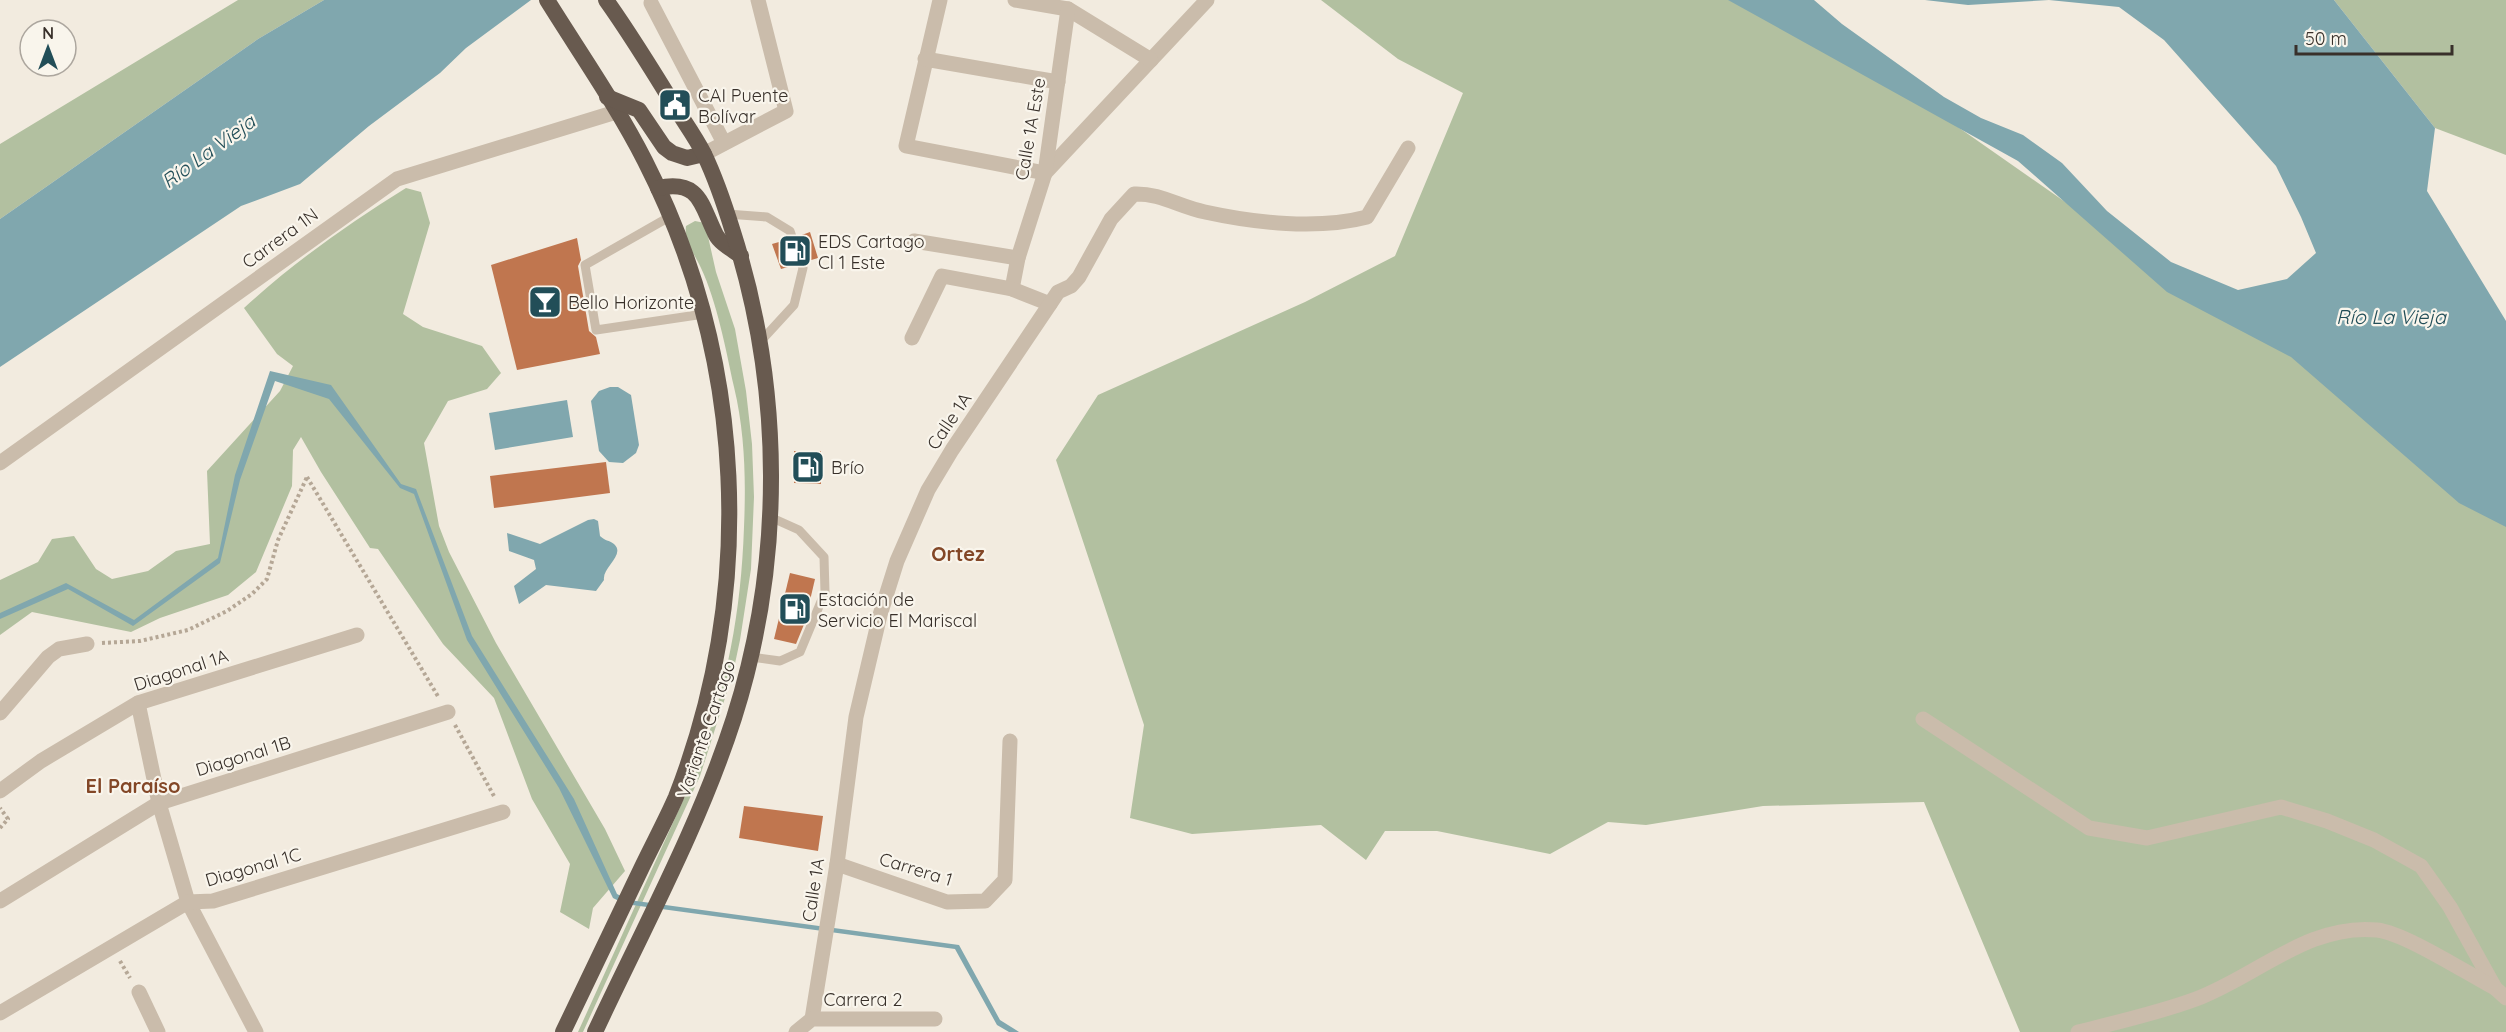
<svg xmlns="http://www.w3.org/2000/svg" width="2506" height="1032" font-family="Quicksand,sans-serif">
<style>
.green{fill:#b2c0a0}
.water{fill:#80a7ae}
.building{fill:#c0764f}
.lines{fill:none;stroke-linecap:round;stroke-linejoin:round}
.path{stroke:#b5a796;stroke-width:4;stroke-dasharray:3 3;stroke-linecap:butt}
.service{stroke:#cabcab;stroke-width:9}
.minor{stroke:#cabcab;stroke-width:15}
.trunk{stroke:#685a4f;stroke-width:16}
.labels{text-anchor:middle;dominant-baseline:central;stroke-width:4.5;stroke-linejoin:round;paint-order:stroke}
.poi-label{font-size:18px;fill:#38302a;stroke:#f9f5ec;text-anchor:start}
.street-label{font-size:18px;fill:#38302a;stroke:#f9f5ec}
.water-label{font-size:20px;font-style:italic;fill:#224e58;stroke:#f9f5ec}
.neighbourhood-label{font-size:20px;font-weight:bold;fill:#834727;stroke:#f9f5ec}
</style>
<rect width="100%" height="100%" fill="#f2ebdf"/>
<!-- green -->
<g class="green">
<path d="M238 0H324L258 39 0 219V144Z"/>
<path d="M1321 0H1729L1835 41 2171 276 2506 488V1032H2020L1924 802 1763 806 1646 825 1608 822 1550 854 1437 831H1385L1366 860 1321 825 1192 834 1130 818 1144 725 1056 460 1098 395 1305 302 1395 256 1463 93 1398 59Z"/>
<path d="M2334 0H2506V155L2435 128Z"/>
<path d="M406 188 421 192 430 223 403 314 423 327 482 346 501 373 487 389 448 401 424 443 439 526 449 552 496 643 605 829 625 871 593 908 589 929 560 912 570 864 532 799 494 698 443 644 378 549 370 548 321 472 301 437 293 450 292 486 256 572 228 595 160 618 131 632 32 612 0 635V580L38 562 52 539 74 536 96 569 112 579 148 571 176 551 210 544 207 471 280 391 293 366 277 354 244 308C294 262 348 224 406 188Z"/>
<path d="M695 221 705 223 716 272 735 329 746 391 752 444 754 497 751 569 740 640 733 673 700 776 583 1032H578L696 772C726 688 741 616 744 527 746 480 745 433 734 387 726 350 717 302 701 268 695 255 684 241 686 226Z"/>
</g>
<!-- water -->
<g class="water">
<path d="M324 0H531L466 48 440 73 369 126 300 184 241 206 0 367V219L258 39Z"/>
<path d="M1728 0H1814L1842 24 1944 97 1981 118 2023 135 2062 163 2107 211 2171 262 2238 290 2287 279 2316 253 2301 217 2276 166 2164 40 2119 7 2049 0 1968 5 1925 0H2334L2435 128 2427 191 2506 321V527L2459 503 2291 357 2167 292 2018 161Z"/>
<path d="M270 371 331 385 401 484 416 489 472 636 574 799 617 894 629 900 959 945 1000 1020 1019 1032H1009L997 1025 955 949 625 904 613 898 559 788 467 640 414 494 400 488 329 399 275 381 240 480 220 563 133 626 68 589 0 619V613L66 583 134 620 218 558 235 475Z"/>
<path d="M610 387H618L631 395 639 445 636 453 623 463 609 462 599 451 591 401 599 391Z"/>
<path d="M567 400 573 437 495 450 489 413Z"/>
<path d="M594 519 598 521 600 536C605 541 609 540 614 544 626 555 602 567 604 580L596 591 546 585 519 604 514 586 536 569 534 560 509 551 507 533 540 544 588 520Z"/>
</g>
<!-- building -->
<g class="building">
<path d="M810 232 818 258 808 261 805 257H799L795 259V265L781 269 772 244 786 240 794 244 797 241 799 236Z"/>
<path d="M577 238 581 260 578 266 589 331 596 337 600 354 517 370 491 265Z"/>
<path d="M794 451H821V484L794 483Z"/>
<path d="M606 462 610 493 494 508 490 476Z"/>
<path d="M790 573 815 579 805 622 796 644 774 639Z"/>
<path d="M744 806 823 816 818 851 739 838Z"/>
</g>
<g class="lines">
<!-- path -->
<g class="path">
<path d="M307 477 439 698"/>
<path d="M102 643 140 641 188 630 227 611 252 594 267 579 278 540 307 477"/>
<path d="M455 725 495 798"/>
<path d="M0 828 8 819 0 808"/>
<path d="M120 961 130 978"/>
</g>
<!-- service -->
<g class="service">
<path d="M727 214 767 217 790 231 792 237"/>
<path d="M671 216 585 265 596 330 704 314"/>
<path d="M760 342 794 305 803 268 801 263"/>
<path d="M751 657 780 661 800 652 825 592 824 557 799 530 770 517"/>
</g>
<!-- minor -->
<g class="minor">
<path d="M940 0 906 146 1045 173 1207 0"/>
<path d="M1015 0 1068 9 1151 60"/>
<path d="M651 3 724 143"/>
<path d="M925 59 1058 82"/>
<path d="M704 154 786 111 758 0"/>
<path d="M914 241 1018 258"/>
<path d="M1012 289 1018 258 1045 173 1068 9"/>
<path d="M912 338 942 276 1012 289 1050 304"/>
<path d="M0 463 397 179 616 112"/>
<path d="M138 703 159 803 188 902 256 1032"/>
<path d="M0 713 48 657 59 649 87 644"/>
<path d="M1923 719 2089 828 2147 838 2281 807 2327 821 2374 840 2421 866 2450 907 2495 988"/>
<path d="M0 791 41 761 138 703 357 635"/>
<path d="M837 864 947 902 985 901 1005 880 1010 741"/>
<path d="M0 901 159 803 448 712"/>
<path d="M139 992 158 1032"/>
<path d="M0 1013 188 902 213 901 503 812"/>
<path d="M812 1019 837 864 856 717 880 615 897 561 928 490 952 450 1050 304 1058 292 1071 286 1079 277 1111 219 1134 194C1161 193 1179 207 1205 212 1255 223 1318 230 1367 217L1408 148"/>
<path d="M796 1032 812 1019H935"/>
<path d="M2078 1032C2118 1022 2158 1013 2196 999 2257 976 2309 923 2377 930 2405 933 2468 974 2495 988L2506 998"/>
</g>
<!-- trunk -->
<g class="trunk">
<path d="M547 0C580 53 617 106 645 161 746 359 756 591 676 797 666 820 653 844 642 867 616 922 589 977 563 1032"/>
<path d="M607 97 639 110 664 147 672 153 687 158 704 154"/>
<path d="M658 188C701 179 701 206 716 235 720 243 733 250 741 256"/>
<path d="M595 1032C643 929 699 827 734 718 784 561 783 389 733 232 725 206 716 179 704 154 696 138 685 123 675 107 653 71 631 35 606 0"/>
</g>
</g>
<!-- icons -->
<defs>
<symbol id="civic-square" viewBox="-11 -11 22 22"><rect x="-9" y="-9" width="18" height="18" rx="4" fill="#224e58" stroke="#f9f5ec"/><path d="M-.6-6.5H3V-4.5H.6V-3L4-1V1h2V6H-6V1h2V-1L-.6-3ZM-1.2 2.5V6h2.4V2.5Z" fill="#fff"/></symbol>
<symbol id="fuel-square" viewBox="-11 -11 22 22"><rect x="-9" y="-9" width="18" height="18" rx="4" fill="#224e58" stroke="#f9f5ec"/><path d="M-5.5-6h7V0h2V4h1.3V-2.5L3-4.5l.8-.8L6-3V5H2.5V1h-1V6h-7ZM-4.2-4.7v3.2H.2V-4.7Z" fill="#fff"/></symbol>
<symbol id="bar-square" viewBox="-11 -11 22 22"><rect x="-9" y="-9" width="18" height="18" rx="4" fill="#224e58" stroke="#f9f5ec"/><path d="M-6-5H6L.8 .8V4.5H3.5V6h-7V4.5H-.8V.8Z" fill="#fff"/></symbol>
</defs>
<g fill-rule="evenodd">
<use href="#civic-square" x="656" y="86" width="38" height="38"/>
<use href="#fuel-square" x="776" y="232" width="38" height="38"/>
<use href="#bar-square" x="526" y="283" width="38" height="38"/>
<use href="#fuel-square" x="789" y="448" width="38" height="38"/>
<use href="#fuel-square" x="776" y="590" width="38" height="38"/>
</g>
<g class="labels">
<!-- poi labels -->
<g class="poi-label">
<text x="698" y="95">CAI Puente<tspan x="698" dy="21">Bolívar</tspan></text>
<text x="818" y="241">EDS Cartago<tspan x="818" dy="21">Cl 1 Este</tspan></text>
<text x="568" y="302">Bello Horizonte</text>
<text x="831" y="467">Brío</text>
<text x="818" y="599">Estación de<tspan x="818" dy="21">Servicio El Mariscal</tspan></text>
</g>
<!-- street labels -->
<g class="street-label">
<text transform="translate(1030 129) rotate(-80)">Calle 1A Este</text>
<text transform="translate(280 238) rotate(-36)">Carrera 1N</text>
<text transform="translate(949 421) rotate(-56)">Calle 1A</text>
<text transform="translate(181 670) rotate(-18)">Diagonal 1A</text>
<text transform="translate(706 729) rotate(-71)">Variante Cartago</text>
<text transform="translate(243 756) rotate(-17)">Diagonal 1B</text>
<text transform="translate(253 867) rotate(-16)">Diagonal 1C</text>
<text transform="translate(916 869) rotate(17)">Carrera 1</text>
<text transform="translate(813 890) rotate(-81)">Calle 1A</text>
<text x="863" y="999">Carrera 2</text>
</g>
<!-- water labels -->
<g class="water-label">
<text transform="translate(208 151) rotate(-36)">Río La Vieja</text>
<text x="2391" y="316">Río La Vieja</text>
</g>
<!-- neighbourhood labels -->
<g class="neighbourhood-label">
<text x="958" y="553">Ortez</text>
<text x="133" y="785">El Paraíso</text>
</g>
</g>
<!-- north arrow -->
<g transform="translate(48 48)"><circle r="28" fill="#f9f5ec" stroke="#aca69e" stroke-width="1.5"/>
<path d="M0-4.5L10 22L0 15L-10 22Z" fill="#224e58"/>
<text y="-9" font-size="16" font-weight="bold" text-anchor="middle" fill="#38302a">N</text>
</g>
<!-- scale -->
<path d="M2296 45v9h156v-9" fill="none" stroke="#38302a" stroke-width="3"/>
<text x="2305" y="45" font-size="18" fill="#38302a" stroke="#f9f5ec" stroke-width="4.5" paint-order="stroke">50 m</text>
</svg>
